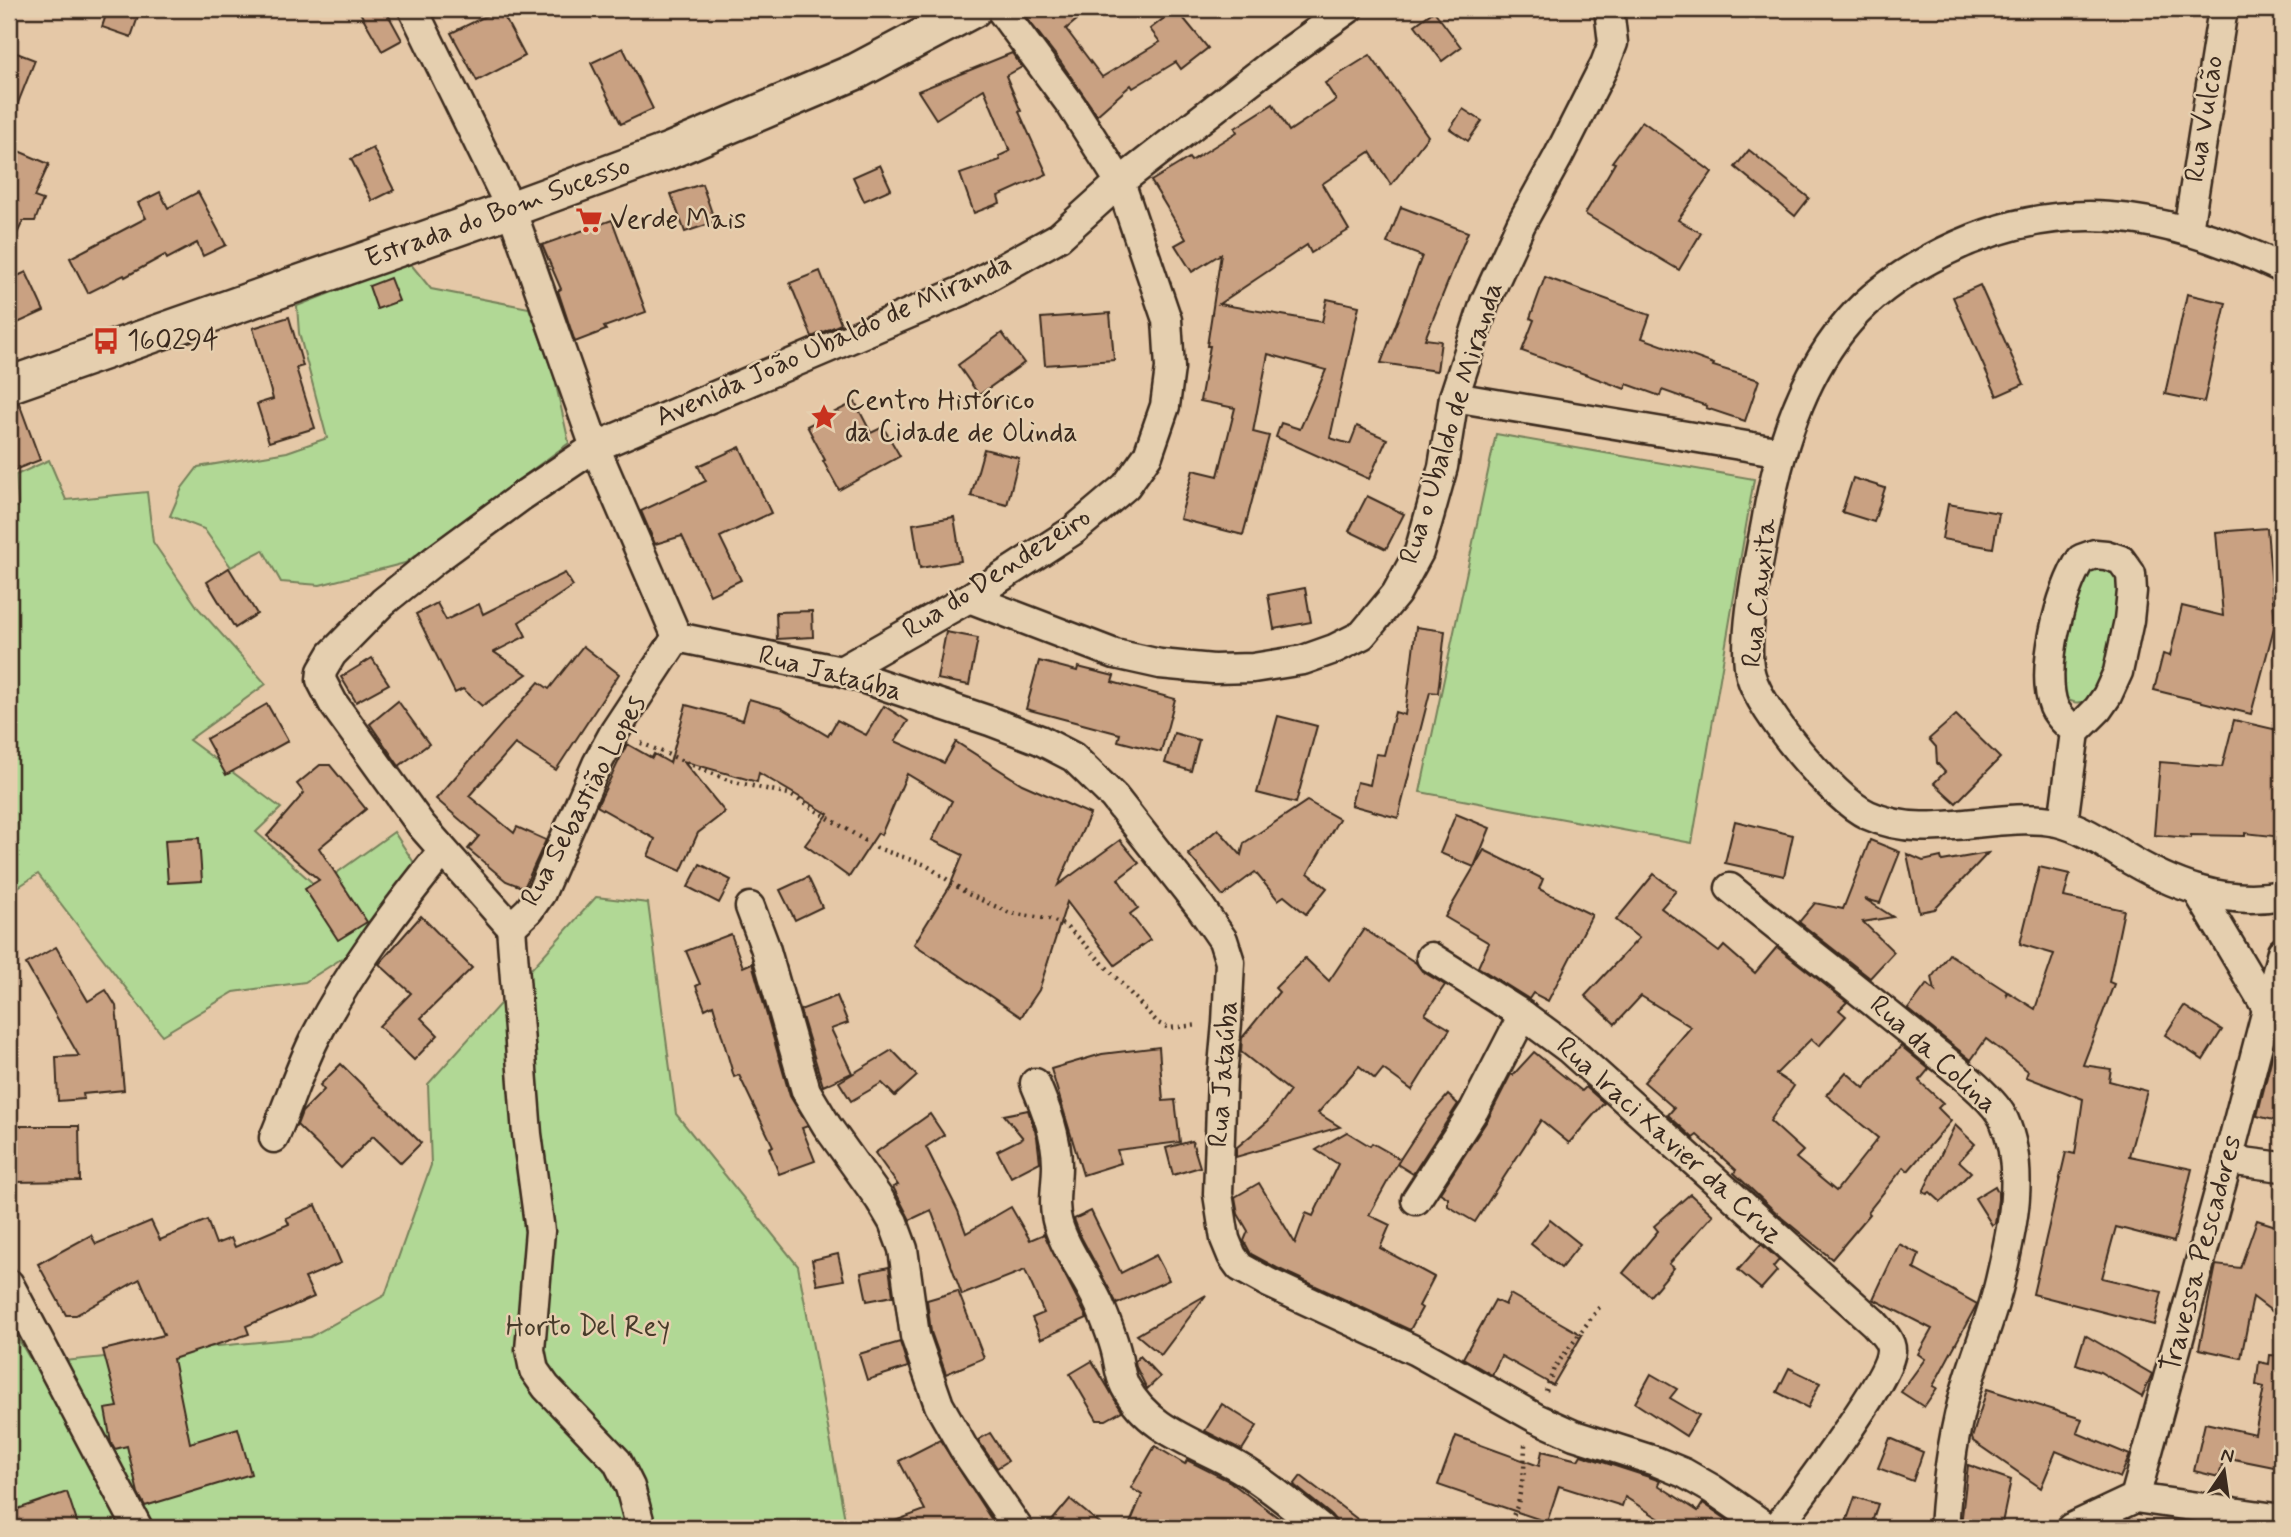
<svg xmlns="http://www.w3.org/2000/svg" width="2291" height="1537" font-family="Mynerve,sans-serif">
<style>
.green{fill:#b1d895;stroke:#76815a;stroke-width:2}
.building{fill:#c9a182;stroke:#3b2a1e;stroke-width:2}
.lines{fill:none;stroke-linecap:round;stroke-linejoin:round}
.minor-casing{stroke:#3b2a1e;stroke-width:33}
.tertiary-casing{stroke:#3b2a1e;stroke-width:40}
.path{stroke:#3b2a1e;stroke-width:4.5;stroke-dasharray:2 5;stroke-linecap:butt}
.minor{stroke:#e5cfaf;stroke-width:28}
.tertiary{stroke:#e5cfaf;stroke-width:35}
.labels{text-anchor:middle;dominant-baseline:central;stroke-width:5;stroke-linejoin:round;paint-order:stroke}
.street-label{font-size:28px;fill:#3b2a1e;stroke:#e5cfaf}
.poi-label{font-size:28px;fill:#3b2a1e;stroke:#e5cfaf;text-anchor:start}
.park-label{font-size:28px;fill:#473b2a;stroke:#e5cfaf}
</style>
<rect width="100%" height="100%" fill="#e5c8a7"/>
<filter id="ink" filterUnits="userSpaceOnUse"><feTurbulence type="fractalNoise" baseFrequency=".0143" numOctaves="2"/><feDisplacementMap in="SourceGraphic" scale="14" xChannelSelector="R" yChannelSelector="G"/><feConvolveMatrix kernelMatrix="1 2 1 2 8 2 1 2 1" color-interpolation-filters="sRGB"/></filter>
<g filter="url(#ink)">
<!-- green -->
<g class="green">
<path d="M409 262 431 289 529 308 554 376 569 443 405 563 320 585 281 582 263 550 231 567 204 529 170 516 182 488 198 467 287 452 327 438 299 333 297 306Z"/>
<path d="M1496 434 1754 479 1692 843 1420 792Z"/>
<path d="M49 460 66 500 147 492 153 542 198 608 266 684 189 740 281 808 256 832 317 887 394 832 431 889 380 934 305 982 234 992 162 1035 38 874 9 893V505L18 507 16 475Z"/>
<path d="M2097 561 2124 577 2100 696C2081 705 2068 707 2057 687L2081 568Z"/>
<path d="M596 897 648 903 676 1114 798 1266 846 1525 850 1528H9V1323L33 1364 310 1337 385 1295 431 1165 428 1084Z"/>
</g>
<!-- building -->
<g class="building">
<path d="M108 9H123L139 14 131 37 102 27Z"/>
<path d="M358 9H385L402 40 382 51Z"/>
<path d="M500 9 525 56 477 81 451 33Z"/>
<path d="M1020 9H1090L1066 29 1102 77 1160 42 1150 29 1176 9 1208 48 1181 69 1176 62 1133 88 1131 85 1097 115 1060 61Z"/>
<path d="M1434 11 1461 47 1442 61 1415 25Z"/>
<path d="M623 48 653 109 621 124 591 63Z"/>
<path d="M9 50 35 60 10 123 9 122Z"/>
<path d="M1012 53 1022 67 1006 76 1021 111 1019 112 1047 174 998 196 1000 203 974 213 960 174 1000 160 999 156 1010 151 984 89 936 119 918 91Z"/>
<path d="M1370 55 1428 136 1391 185 1370 152 1322 184 1349 230 1311 253 1307 245 1219 304 1322 322 1327 299 1359 306 1330 438 1350 444 1357 426 1387 439 1369 479 1276 437 1281 423 1300 429 1326 370 1268 354 1253 432 1269 436 1243 535 1180 519 1193 470 1218 476 1235 408 1200 401 1210 346H1207L1221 254 1192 272 1175 245 1186 239 1151 181 1189 158 1191 161 1237 132 1235 128 1273 104 1289 131 1336 100 1325 83Z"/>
<path d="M1463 109 1482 121 1468 141 1450 129Z"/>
<path d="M1642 121 1712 172 1678 220 1701 233 1679 270 1585 214 1615 163 1612 162Z"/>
<path d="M9 147 49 164 34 197 43 200 35 221H23L9 251Z"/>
<path d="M373 148 394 190 372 201 351 159Z"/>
<path d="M1749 150 1809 198 1795 216 1735 167Z"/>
<path d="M880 165 891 189 864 201 853 177Z"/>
<path d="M702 184 715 222 685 232 671 194Z"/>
<path d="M160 192 168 208 198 192 226 245 203 256 197 243 167 259 165 255 125 277 124 275 88 293 70 258 146 218 138 203Z"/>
<path d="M1401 207 1468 232 1425 339 1441 341 1437 371 1381 363 1422 256 1387 243Z"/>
<path d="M612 220 646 312 604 327 606 330 575 342 558 291 561 289 542 245Z"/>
<path d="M820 271 841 324 812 337 790 283Z"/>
<path d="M26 272 44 311 9 327V280Z"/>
<path d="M1545 277 1650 315 1642 338 1714 364 1713 366 1759 380 1745 421 1706 408 1707 406 1662 390 1660 396 1627 384 1625 389 1522 351 1534 320 1530 318Z"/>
<path d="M390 278 399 301 377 309 369 286Z"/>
<path d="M1980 285 2024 384 1997 396 1953 297Z"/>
<path d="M2187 294 2226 303 2204 402 2165 394Z"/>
<path d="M1110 313 1114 360 1045 365 1041 318Z"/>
<path d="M289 317 303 366 296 368 315 428 269 442 257 404 273 399 253 328Z"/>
<path d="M1002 333 1024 363 979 395 958 365Z"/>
<path d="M855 402 871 433 883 427 900 456 839 490 823 461 825 460 807 426Z"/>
<path d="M19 403 40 460 9 472V405Z"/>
<path d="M740 447 771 513 720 537 741 580 710 595 682 536 655 544 641 511 706 481 698 466Z"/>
<path d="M984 449 1019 458 1007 505 971 496Z"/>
<path d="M1853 478 1885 488 1874 522 1842 512Z"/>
<path d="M1367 496 1404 514 1386 549 1349 531Z"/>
<path d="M1948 504 1999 513 1993 548 1942 539Z"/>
<path d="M954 517 961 561 920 568 913 524Z"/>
<path d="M2267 528 2275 624 2251 714 2154 690 2163 654 2170 656 2182 606 2223 616 2216 532Z"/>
<path d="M229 568 257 614 235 628 207 582Z"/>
<path d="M565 573 573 586 519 622 526 636 494 652 527 674 482 706 463 689 455 693 416 614 437 603 446 620 479 604 483 614Z"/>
<path d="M1305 588 1311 622 1274 629 1268 595Z"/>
<path d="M812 611 813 637 777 639 776 612Z"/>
<path d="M1416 627 1445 631 1438 693 1430 692 1398 818 1351 805 1357 782 1370 785 1376 754 1384 755 1395 712 1405 715Z"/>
<path d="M946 632 978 638 969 685 937 679Z"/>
<path d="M583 646 619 674 556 770 515 744 469 796 514 833 517 827 546 840 524 888 506 881 468 849 479 836 436 799 539 682 549 689Z"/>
<path d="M372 658 389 684 356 702 341 677Z"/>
<path d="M1039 661 1077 671 1078 667 1114 676 1112 682 1175 699 1161 752 1118 741 1120 734 1026 709Z"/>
<path d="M749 699 781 708 828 736 837 720 866 735 884 706 908 721 895 741 944 763 956 742 1022 784 1090 814 1058 885 1120 840 1139 863 1118 879 1138 908 1130 914 1150 940 1115 965 1067 902 1039 990 1021 1017 914 944 950 886 963 855 932 840 952 801 907 774 881 835 878 833 849 877 805 845 828 814 759 773 757 782 683 761 725 812 698 833 681 871 648 856 655 839 597 806 627 744 652 758 654 754 670 763 686 705 743 720Z"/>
<path d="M398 701 429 744 399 766 370 724Z"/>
<path d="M267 704 288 741 226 775 206 739Z"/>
<path d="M1956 715 2000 758 1956 803 1934 783 1945 772 1937 763 1936 747 1929 739Z"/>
<path d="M1278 716 1317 726 1296 803 1257 793Z"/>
<path d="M2234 720 2282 731V837L2245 833V836L2191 835V838L2154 835 2160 762 2222 767Z"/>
<path d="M1174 733 1199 740 1191 771 1165 763Z"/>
<path d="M320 765H330L366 809 319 848 367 922 338 940 305 889 319 880 267 836 304 793 297 784Z"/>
<path d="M1307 801 1339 819 1308 873 1327 888 1306 914 1284 896 1278 900 1255 872 1223 896 1188 854 1218 829 1241 855 1244 843Z"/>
<path d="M1456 814 1490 828 1474 867 1440 853Z"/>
<path d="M1735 821 1793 835 1784 876 1725 863Z"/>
<path d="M199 838 202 881 168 883 165 840Z"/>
<path d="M1870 840 1900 852 1880 903 1865 899 1893 917 1863 922 1894 952 1870 978 1799 922 1815 903 1843 909Z"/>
<path d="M1484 850 1543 879 1539 889 1592 915 1548 1001 1533 993 1529 999 1478 967 1489 943 1445 917Z"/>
<path d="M1988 853 1935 909 1919 912 1907 854 1923 861 1941 857 1942 861Z"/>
<path d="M700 864 731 880 719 903 688 887Z"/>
<path d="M2039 867 2070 874 2064 897 2124 910 2109 982 2114 984 2083 1065 2111 1069 2109 1081 2147 1091 2129 1156 2192 1169 2174 1242 2116 1227 2102 1278 2162 1292 2154 1325 2033 1294 2066 1152 2075 1154 2083 1099 2026 1077 2028 1071 1986 1039 1971 1060 1908 1009 1927 984 1935 991 1932 977 1949 954 2006 991 2007 995 2008 992 2035 1009 2054 954 2020 944Z"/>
<path d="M1654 874 1676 891 1661 908 1719 952 1724 946 1755 973 1777 947 1847 1002 1839 1010 1846 1016 1819 1046 1811 1039 1776 1074 1794 1086 1770 1121 1803 1151 1796 1158 1836 1191 1878 1138 1826 1095 1846 1072 1864 1088 1901 1046 1929 1069 1919 1081 1943 1103 1938 1108 1951 1121 1908 1171 1904 1167 1868 1212 1870 1214 1832 1259 1782 1218 1734 1173 1736 1170 1697 1135 1693 1138 1668 1115 1674 1108 1644 1082 1691 1027 1641 996 1615 1024 1585 996 1639 938 1616 920Z"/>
<path d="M808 877 822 907 795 920 780 890Z"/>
<path d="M421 916 472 968 421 1018 438 1035 414 1060 379 1026 411 993 379 964Z"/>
<path d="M1364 929 1416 963 1422 971 1445 985 1425 1014 1450 1029 1412 1090 1383 1069 1375 1079 1359 1066 1318 1113 1340 1127 1236 1157V1148L1268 1121 1290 1091 1241 1052 1242 1038 1279 992 1275 988 1305 958 1329 981Z"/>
<path d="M731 934 743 967 752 963 790 1096 808 1126 802 1128 815 1161 779 1174 769 1148 773 1146 739 1075 734 1077 713 1005 705 1009 696 986 700 984 686 951Z"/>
<path d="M56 947 88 1001 106 990 116 1006 124 1090 83 1094 84 1099 58 1101 56 1057 79 1056 26 964Z"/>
<path d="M837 996 848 1023 831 1029 852 1073 823 1086 800 1010Z"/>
<path d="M2184 1006 2222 1030 2203 1060 2165 1035Z"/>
<path d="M2276 1041H2282V1122L2257 1116Z"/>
<path d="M1159 1047 1163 1101 1175 1100 1180 1142 1117 1150 1121 1163 1083 1175 1051 1069 1102 1054Z"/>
<path d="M892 1050 917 1076 895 1096 882 1083 851 1101 839 1082Z"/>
<path d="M1534 1052 1582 1091 1586 1087 1604 1103 1569 1143 1541 1120 1475 1222 1448 1206V1198L1440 1193 1488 1119 1511 1074 1513 1075Z"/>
<path d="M341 1064 421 1143 401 1163 373 1136 341 1168 297 1125 302 1112 324 1090 320 1085Z"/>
<path d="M1448 1095 1458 1104 1413 1174 1397 1164 1425 1121Z"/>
<path d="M1028 1110 1037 1137 1040 1162 1011 1177 997 1151 1023 1138 1004 1115Z"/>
<path d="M930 1114 944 1135 926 1147 958 1211 966 1233 1011 1207 1030 1240 1044 1234 1087 1318 1041 1339 1032 1318 1044 1313 1025 1270 962 1295 931 1210 910 1220 893 1187 898 1185 875 1153Z"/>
<path d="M1955 1125 1975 1144 1959 1161 1971 1172 1941 1202 1930 1192 1927 1194 1923 1192Z"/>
<path d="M13 1126H79L80 1181 13 1182Z"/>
<path d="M1347 1132 1370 1146 1372 1143 1400 1159 1369 1215 1390 1225 1380 1248 1434 1277 1419 1306 1422 1308 1410 1330 1277 1268 1251 1254 1244 1241 1248 1231 1238 1214 1235 1197 1259 1183 1295 1243 1306 1213 1313 1216 1338 1164 1316 1150Z"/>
<path d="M1192 1141 1200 1167 1173 1175 1166 1148Z"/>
<path d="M1995 1186 1998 1192V1199L1995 1223 1992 1225 1975 1198Z"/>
<path d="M1690 1194 1713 1215 1669 1264 1674 1268 1650 1296 1623 1273 1658 1231 1654 1226Z"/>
<path d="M316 1205 341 1263 305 1278 314 1297 246 1326 249 1334 173 1359 190 1443 238 1428 251 1474 145 1506 138 1493 127 1446 115 1449 111 1442 105 1409 118 1407 103 1350 164 1335 140 1279 76 1315H66L38 1264 91 1235 96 1244 151 1221 160 1240 207 1220 216 1244 231 1238 235 1247 289 1224 286 1218Z"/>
<path d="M1091 1211 1121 1273 1156 1255 1169 1280 1117 1304 1081 1237 1074 1219Z"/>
<path d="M1550 1220 1580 1244 1561 1268 1531 1244Z"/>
<path d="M2257 1220 2282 1228V1299L2273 1312 2253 1297 2241 1358 2199 1349 2216 1265 2240 1268Z"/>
<path d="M1761 1244 1779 1260 1773 1267 1777 1271 1761 1289 1738 1270Z"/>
<path d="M1899 1244 1919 1254 1914 1269 1977 1304 1933 1386 1937 1388 1924 1407 1901 1392 1925 1359 1918 1354 1932 1329 1873 1299Z"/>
<path d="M838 1254 844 1280 817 1285 812 1260Z"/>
<path d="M889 1267 893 1296 867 1301 861 1273Z"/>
<path d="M958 1291 984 1358 946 1374 931 1332 927 1300Z"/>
<path d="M1510 1294 1582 1335 1553 1385 1501 1356 1492 1375 1463 1358 1495 1300 1505 1305Z"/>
<path d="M1206 1295 1161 1355 1137 1335Z"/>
<path d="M2085 1335 2152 1374 2142 1397 2100 1372 2076 1364Z"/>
<path d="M900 1342 908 1367 867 1380 859 1354Z"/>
<path d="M2270 1355 2282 1356V1450L2279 1468 2224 1457 2219 1477 2194 1471 2205 1423 2255 1434 2264 1387 2256 1385 2259 1362 2269 1364Z"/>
<path d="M1140 1356 1160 1377 1147 1389 1136 1367 1135 1361Z"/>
<path d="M1092 1361 1122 1411 1106 1420H1097L1070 1374Z"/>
<path d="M1789 1368 1820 1383 1808 1408 1777 1392Z"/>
<path d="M1651 1374 1677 1389 1670 1398 1699 1415 1686 1436 1635 1403Z"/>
<path d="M1987 1389 2082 1419 2077 1433 2130 1455 2120 1478 2056 1451 2041 1488 1973 1441 1972 1438Z"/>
<path d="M1222 1404 1257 1426 1242 1450 1205 1431Z"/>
<path d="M990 1433 1008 1461 997 1468 978 1440Z"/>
<path d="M1456 1436 1539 1466 1542 1451 1578 1460 1581 1455 1649 1477 1660 1481 1658 1485 1698 1511 1703 1503 1739 1528H1674L1625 1497 1622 1506 1559 1486 1547 1522 1438 1485Z"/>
<path d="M1890 1438 1923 1452 1913 1481 1878 1468Z"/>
<path d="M940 1440 997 1528H882L881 1526 925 1510 899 1461Z"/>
<path d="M1155 1446 1185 1464 1187 1460 1229 1481 1292 1528H1128L1142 1495 1131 1488Z"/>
<path d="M1968 1465 2011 1480 2001 1528H1978L1961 1525Z"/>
<path d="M1301 1476 1369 1528H1337L1336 1521 1331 1515 1294 1485Z"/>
<path d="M67 1492 79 1528H9V1512Z"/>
<path d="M1855 1497 1878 1504 1870 1528H1844Z"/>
<path d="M1070 1499 1105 1528H1046Z"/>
</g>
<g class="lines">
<defs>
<g id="minor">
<path d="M413 9 511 209 595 447 677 637"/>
<path d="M2188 230 2223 9"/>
<path d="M2282 268C2161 210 2053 192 1930 259 1900 275 1871 295 1849 321 1801 376 1778 452 1766 523 1759 560 1741 642 1751 676 1761 712 1833 799 1868 815 1929 843 1994 810 2057 822 2080 827 2102 842 2122 855 2171 885 2224 906 2282 895"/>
<path d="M1454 397 1782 452"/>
<path d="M969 598 1115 654 1160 664 1213 669 1253 668 1303 660 1334 649 1362 635 1396 594 1419 552 1443 467 1454 397 1485 302 1521 224 1558 157 1605 64 1613 43 1609 9"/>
<path d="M677 637 841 671 990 721 1040 740 1073 757 1114 797 1201 908 1223 940 1230 962 1227 1023 1222 1077 1218 1194 1225 1239 1232 1256 1240 1267 1269 1283 1416 1351 1536 1418 1574 1435 1655 1461 1684 1473 1712 1489 1768 1528"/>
<path d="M841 671 969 598 1074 530 1126 486 1148 455 1165 406 1170 368 1167 320 1120 182 1071 105 1000 9"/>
<path d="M2063 823 2075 732 2098 709 2107 696 2118 672 2129 620 2132 591 2131 574 2121 560 2106 555 2095 554 2081 559C2060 590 2040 672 2054 707 2058 717 2068 724 2075 732"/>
<path d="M1730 888C1797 943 1866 995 1932 1050 1952 1066 1995 1099 2004 1120 2026 1171 2012 1230 2000 1281 1992 1316 1978 1349 1968 1382 1953 1430 1947 1479 1944 1528"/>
<path d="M2197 890 2267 1008"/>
<path d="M750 907 765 947 806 1091 827 1126 880 1200 893 1222 903 1249 915 1336 939 1405 964 1449 1018 1528"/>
<path d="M511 927 421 825 333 703 321 680 322 671 332 654 383 602 435 560 522 496 595 447 962 291 1059 237 1120 182 1273 63 1348 9"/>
<path d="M511 927 527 1134 540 1231 530 1350 534 1370 546 1387 617 1461 630 1487 641 1528"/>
<path d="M511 927 529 910 541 893 597 764 615 731 677 637"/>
<path d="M1431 957 1523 1015 1569 1049 1874 1323C1880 1330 1891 1340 1891 1350 1892 1377 1798 1499 1777 1528"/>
<path d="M1035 1083C1046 1109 1057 1137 1057 1165 1057 1185 1052 1204 1058 1224 1066 1252 1087 1277 1099 1304 1106 1321 1113 1337 1117 1355 1119 1365 1120 1376 1125 1386 1149 1432 1198 1443 1240 1468 1269 1485 1295 1508 1321 1528"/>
<path d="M274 1138C288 1105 299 1070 315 1038 350 970 395 910 443 851"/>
<path d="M2228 1160 2282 1167"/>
<path d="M1416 1200 1474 1110 1523 1015"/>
<path d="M9 1284 138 1528"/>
<path d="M2135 1498 2228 1160 2282 952"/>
<path d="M2071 1528 2135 1498 2282 1519"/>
</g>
<path id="tertiary" d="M9 385 511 209 669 151 857 71 974 9"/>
</defs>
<!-- minor casing -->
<use href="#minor" class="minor-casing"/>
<!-- tertiary casing -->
<use href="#tertiary" class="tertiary-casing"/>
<!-- path -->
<g class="path">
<path d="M641 743 730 781 789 794 877 848 926 865 968 894 1010 913 1049 919 1064 925 1079 938 1158 1023 1169 1028 1199 1025"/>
<path d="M1546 1391 1554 1368 1601 1305"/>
<path d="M1508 1528 1518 1504 1524 1471 1525 1444"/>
</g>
<!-- minor -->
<use href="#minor" class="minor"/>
<!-- tertiary -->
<use href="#tertiary" class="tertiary"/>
</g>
</g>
<!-- icons -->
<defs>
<symbol id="supermarket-bare" viewBox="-9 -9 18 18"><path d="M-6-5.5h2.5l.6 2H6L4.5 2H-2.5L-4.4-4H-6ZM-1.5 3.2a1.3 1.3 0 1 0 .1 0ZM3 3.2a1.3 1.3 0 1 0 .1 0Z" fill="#c8321e" stroke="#e5cfaf" stroke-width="2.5" paint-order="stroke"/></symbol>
<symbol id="bus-bare" viewBox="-9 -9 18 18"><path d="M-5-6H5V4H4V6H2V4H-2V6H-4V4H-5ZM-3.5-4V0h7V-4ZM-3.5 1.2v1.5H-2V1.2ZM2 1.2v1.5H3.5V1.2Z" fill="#c8321e" stroke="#e5cfaf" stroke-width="2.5" paint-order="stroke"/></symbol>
<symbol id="sight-bare" viewBox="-9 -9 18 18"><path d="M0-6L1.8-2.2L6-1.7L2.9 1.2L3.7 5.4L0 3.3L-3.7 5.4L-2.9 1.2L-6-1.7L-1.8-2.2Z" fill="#c8321e" stroke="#e5cfaf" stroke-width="2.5" paint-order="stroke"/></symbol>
</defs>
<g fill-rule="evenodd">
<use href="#supermarket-bare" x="570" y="201" width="38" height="38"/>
<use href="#bus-bare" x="87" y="322" width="38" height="38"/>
<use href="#sight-bare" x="805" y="398" width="38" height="38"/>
</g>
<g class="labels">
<!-- street labels -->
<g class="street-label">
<text transform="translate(2205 119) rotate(-81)">Rua Vulcão</text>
<text transform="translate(498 213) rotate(-20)">Estrada do Bom Sucesso</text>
<text transform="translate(834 341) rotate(-24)">Avenida João Ubaldo de Miranda</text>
<text transform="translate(1452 423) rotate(-73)">Rua o Ubaldo de Miranda</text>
<text transform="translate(997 574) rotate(-33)">Rua do Dendezeiro</text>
<text transform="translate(1760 593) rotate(-84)">Rua Cauxita</text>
<text transform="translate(830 674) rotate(15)">Rua Jataúba</text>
<text transform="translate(584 801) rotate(-62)">Rua Sebastião Lopes</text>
<text transform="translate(1933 1055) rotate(42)">Rua da Colina</text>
<text transform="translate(1224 1074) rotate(-86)">Rua Jataúba</text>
<text transform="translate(1669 1141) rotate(42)">Rua Iraci Xavier da Cruz</text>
<text transform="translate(2202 1254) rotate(-75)">Travessa Pescadores</text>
</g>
<!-- poi labels -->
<g class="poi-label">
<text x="610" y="220">Verde Mais</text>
<text x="127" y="341">160294</text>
<text x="845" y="401">Centro Histórico<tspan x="845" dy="32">da Cidade de Olinda</tspan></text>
</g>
<!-- park labels -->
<g class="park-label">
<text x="588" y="1327">Horto Del Rey</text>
</g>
</g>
<!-- margin -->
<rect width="2291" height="1537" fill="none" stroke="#e5cfaf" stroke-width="35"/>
<rect x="18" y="18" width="2256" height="1502" fill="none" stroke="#3b2a1e" stroke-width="2.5" filter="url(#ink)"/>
<!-- north arrow -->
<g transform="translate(2224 1471) rotate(13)" stroke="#e5cfaf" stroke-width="5" paint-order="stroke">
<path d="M0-5L12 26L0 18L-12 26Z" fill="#3b2a1e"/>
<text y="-10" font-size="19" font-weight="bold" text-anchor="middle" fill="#3b2a1e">N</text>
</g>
</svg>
